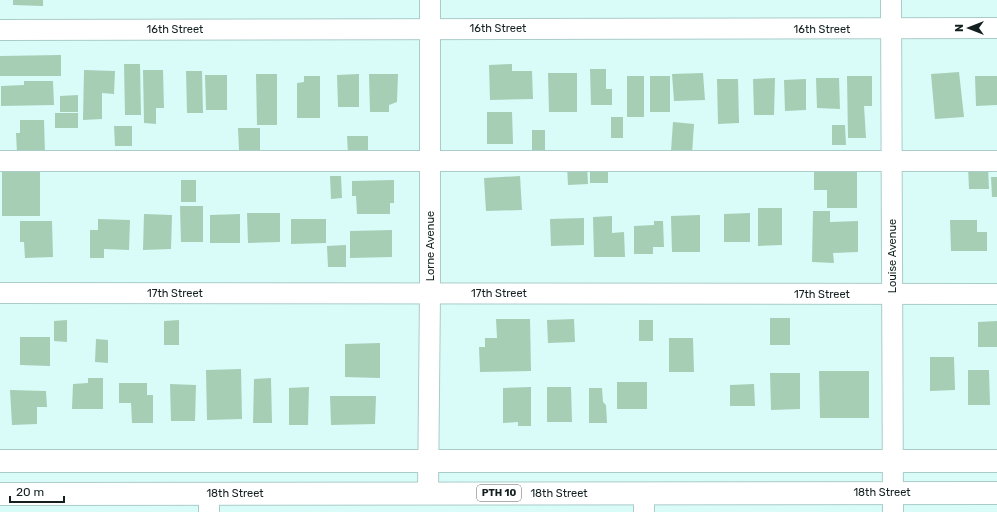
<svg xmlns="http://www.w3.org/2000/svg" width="997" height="512" font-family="Rubik,sans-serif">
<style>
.building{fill:#a5ceb5}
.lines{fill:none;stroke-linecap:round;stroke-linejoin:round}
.minor-casing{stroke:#aaccc9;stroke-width:22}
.major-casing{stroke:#aaccc9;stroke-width:24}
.minor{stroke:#fff;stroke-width:20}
.major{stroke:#fff;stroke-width:22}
.labels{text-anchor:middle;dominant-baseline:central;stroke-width:3;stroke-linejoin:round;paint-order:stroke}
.shield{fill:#fff;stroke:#5a6362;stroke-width:1}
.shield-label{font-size:10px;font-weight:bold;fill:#13201f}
.street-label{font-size:11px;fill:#13201f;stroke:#fff}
</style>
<rect width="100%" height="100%" fill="#d9fcf9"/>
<!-- building -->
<g class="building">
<path d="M13 0H43V6L13 5Z"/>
<path d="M61 55V76H0V56Z"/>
<path d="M124 64H140L141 115H125Z"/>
<path d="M512 64V71H532L533 99 490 100 489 65Z"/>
<path d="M590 69H606V89H612V105H591Z"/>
<path d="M84 70 115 71 114 94 102 93V119L83 120Z"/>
<path d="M143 70H163L164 108H156V124L144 123Z"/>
<path d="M186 71H202L203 113H187Z"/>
<path d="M959 72 964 117 935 119 931 74Z"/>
<path d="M548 73H577V112H549Z"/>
<path d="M703 73 705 100 674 101 672 74Z"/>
<path d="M256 74H277V125H257Z"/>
<path d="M359 74V107H338L337 75Z"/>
<path d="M369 74H398L397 102 389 105V112H370Z"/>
<path d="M205 75H227V110H206Z"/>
<path d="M304 76H320V118H297V83L304 82Z"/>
<rect x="627" y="76" width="17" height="41"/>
<rect x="650" y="76" width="20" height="36"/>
<path d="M847 76H872V106H864L866 138H848Z"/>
<path d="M975 76H997V105L976 106Z"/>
<path d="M775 78 774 115H754L753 79Z"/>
<path d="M816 78H839L840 109 817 108Z"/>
<path d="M717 79H738L739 123 718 124Z"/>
<path d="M806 79V110L785 111 784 80Z"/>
<path d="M24 81H53L54 105 1 106V86L24 85Z"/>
<path d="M78 95V112H60V96Z"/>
<path d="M487 112H512L513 144H487Z"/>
<rect x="55" y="113" width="23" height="15"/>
<rect x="611" y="117" width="12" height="21"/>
<path d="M20 120H44L45 153H17L16 133H20Z"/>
<path d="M673 122 694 124 692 154 671 151Z"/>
<path d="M832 125H845L846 145H832Z"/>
<path d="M114 126H132V146H115Z"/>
<path d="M238 128H260V150H239Z"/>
<path d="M532 130H545V151L532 152Z"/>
<path d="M347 136H368V154H348Z"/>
<path d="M567 166H587L588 184 568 185Z"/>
<path d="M857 166V208H827V190H814V167Z"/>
<rect x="590" y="167" width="18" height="16"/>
<path d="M968 167H988L989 189H969Z"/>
<path d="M40 170V216H2V171Z"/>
<path d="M330 176H341L342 198 331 199Z"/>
<path d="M520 176 522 210 486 211 484 178Z"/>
<path d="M991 177H997V197H992Z"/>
<rect x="181" y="180" width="15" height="22"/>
<path d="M394 180V203H390V214H357L356 196H352V181Z"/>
<path d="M180 206H203V242H181Z"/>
<path d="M758 208H782V245L758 246Z"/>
<path d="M813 211H830V222L858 221V252L833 253 834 263 812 262Z"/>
<path d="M247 213H280V242L248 243Z"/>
<path d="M750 213V242H724V214Z"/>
<path d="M144 214 172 215 171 249 143 250Z"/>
<path d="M240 214V243H210V215Z"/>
<path d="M700 215V252H672L671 216Z"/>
<path d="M612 216V233L624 232 625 257H594L593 217Z"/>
<path d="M584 218V245L551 246 550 219Z"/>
<path d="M98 219 130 220 129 250 104 249V258H90V230H98Z"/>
<path d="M291 219H326V243L291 244Z"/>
<path d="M950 220H977V232H987V251H951Z"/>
<path d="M20 221H52L53 257 25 258 24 242H20Z"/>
<path d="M654 221H663L664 247H653V254H634V226L654 225Z"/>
<path d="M392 230V257L350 258V231Z"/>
<path d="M346 245V267H328L327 246Z"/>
<rect x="770" y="318" width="20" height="27"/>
<path d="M496 319H530L531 371 480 372 479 347H485V338H497Z"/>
<path d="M574 319 575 342 548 343 547 320Z"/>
<path d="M67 320V342L54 341V321Z"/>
<path d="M179 320V345H164V321Z"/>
<rect x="639" y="320" width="14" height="21"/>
<path d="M997 321V347H978V322Z"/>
<path d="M20 337H50V366L20 365Z"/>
<path d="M669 338H693L694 372H669Z"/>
<path d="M96 339 108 340V363L95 362Z"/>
<path d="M380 343V378L345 377V344Z"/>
<path d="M930 357H954L955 390 930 391Z"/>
<path d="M241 369 242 419 207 420 206 370Z"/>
<path d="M968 370H989L990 405H968Z"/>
<path d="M819 371H869V418H820Z"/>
<path d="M770 373H800V409L771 410Z"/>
<path d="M88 378H103V409H72L73 384 88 383Z"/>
<path d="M271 378 272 423H253L254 379Z"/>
<rect x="617" y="382" width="30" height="27"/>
<path d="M119 383H147V395H153V423H132L131 403H119Z"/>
<path d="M170 384 196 385 195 421H171Z"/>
<path d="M754 384 755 406H730V385Z"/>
<path d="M309 387 308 425H289V388Z"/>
<path d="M531 387V426H518V422L503 423V388Z"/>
<path d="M547 387H571L572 422H547Z"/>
<path d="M589 388H602L603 402 606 405 607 423H589Z"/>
<path d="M10 390 46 391 47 407H37V424L12 425Z"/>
<path d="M330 396H376L375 424 331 425Z"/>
</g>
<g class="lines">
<defs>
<g id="minor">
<path d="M891 0 893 512"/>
<path d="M0 30 997 28"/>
<path d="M0 161H997"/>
<path d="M0 293 997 294"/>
<path d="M209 493V512"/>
<path d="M428 493 430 293V0"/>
<path d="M644 493V512"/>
</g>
<g id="major">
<path d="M0 461H997"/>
<path d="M0 494 997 493"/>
</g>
</defs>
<!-- minor casing -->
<use href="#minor" class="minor-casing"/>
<!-- major casing -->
<use href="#major" class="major-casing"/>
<!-- minor -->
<use href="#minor" class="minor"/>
<!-- major -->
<use href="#major" class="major"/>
</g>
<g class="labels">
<!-- shield labels -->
<rect class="shield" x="477" y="485" width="44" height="16" rx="3"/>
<g class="shield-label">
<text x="499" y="493">PTH 10</text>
</g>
<!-- street labels -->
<g class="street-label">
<text x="498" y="28">16th Street</text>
<text x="175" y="29">16th Street</text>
<text x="822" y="29">16th Street</text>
<text transform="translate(430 246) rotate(-90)">Lorne Avenue</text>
<text transform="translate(892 256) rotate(-90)">Louise Avenue</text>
<text x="175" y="293">17th Street</text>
<text x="499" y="293">17th Street</text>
<text x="822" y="294">17th Street</text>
<text x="882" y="492">18th Street</text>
<text x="235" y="493">18th Street</text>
<text x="559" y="493">18th Street</text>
</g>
</g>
<!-- north arrow -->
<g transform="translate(969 28) rotate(270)" stroke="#ffffff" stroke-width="3" paint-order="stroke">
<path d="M0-3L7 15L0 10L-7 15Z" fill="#13201f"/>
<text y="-6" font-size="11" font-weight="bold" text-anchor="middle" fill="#13201f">N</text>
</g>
<!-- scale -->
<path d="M10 496v6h54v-6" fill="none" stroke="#13201f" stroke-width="2"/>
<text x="16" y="496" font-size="12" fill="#13201f" stroke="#ffffff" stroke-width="3" paint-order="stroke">20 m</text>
</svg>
